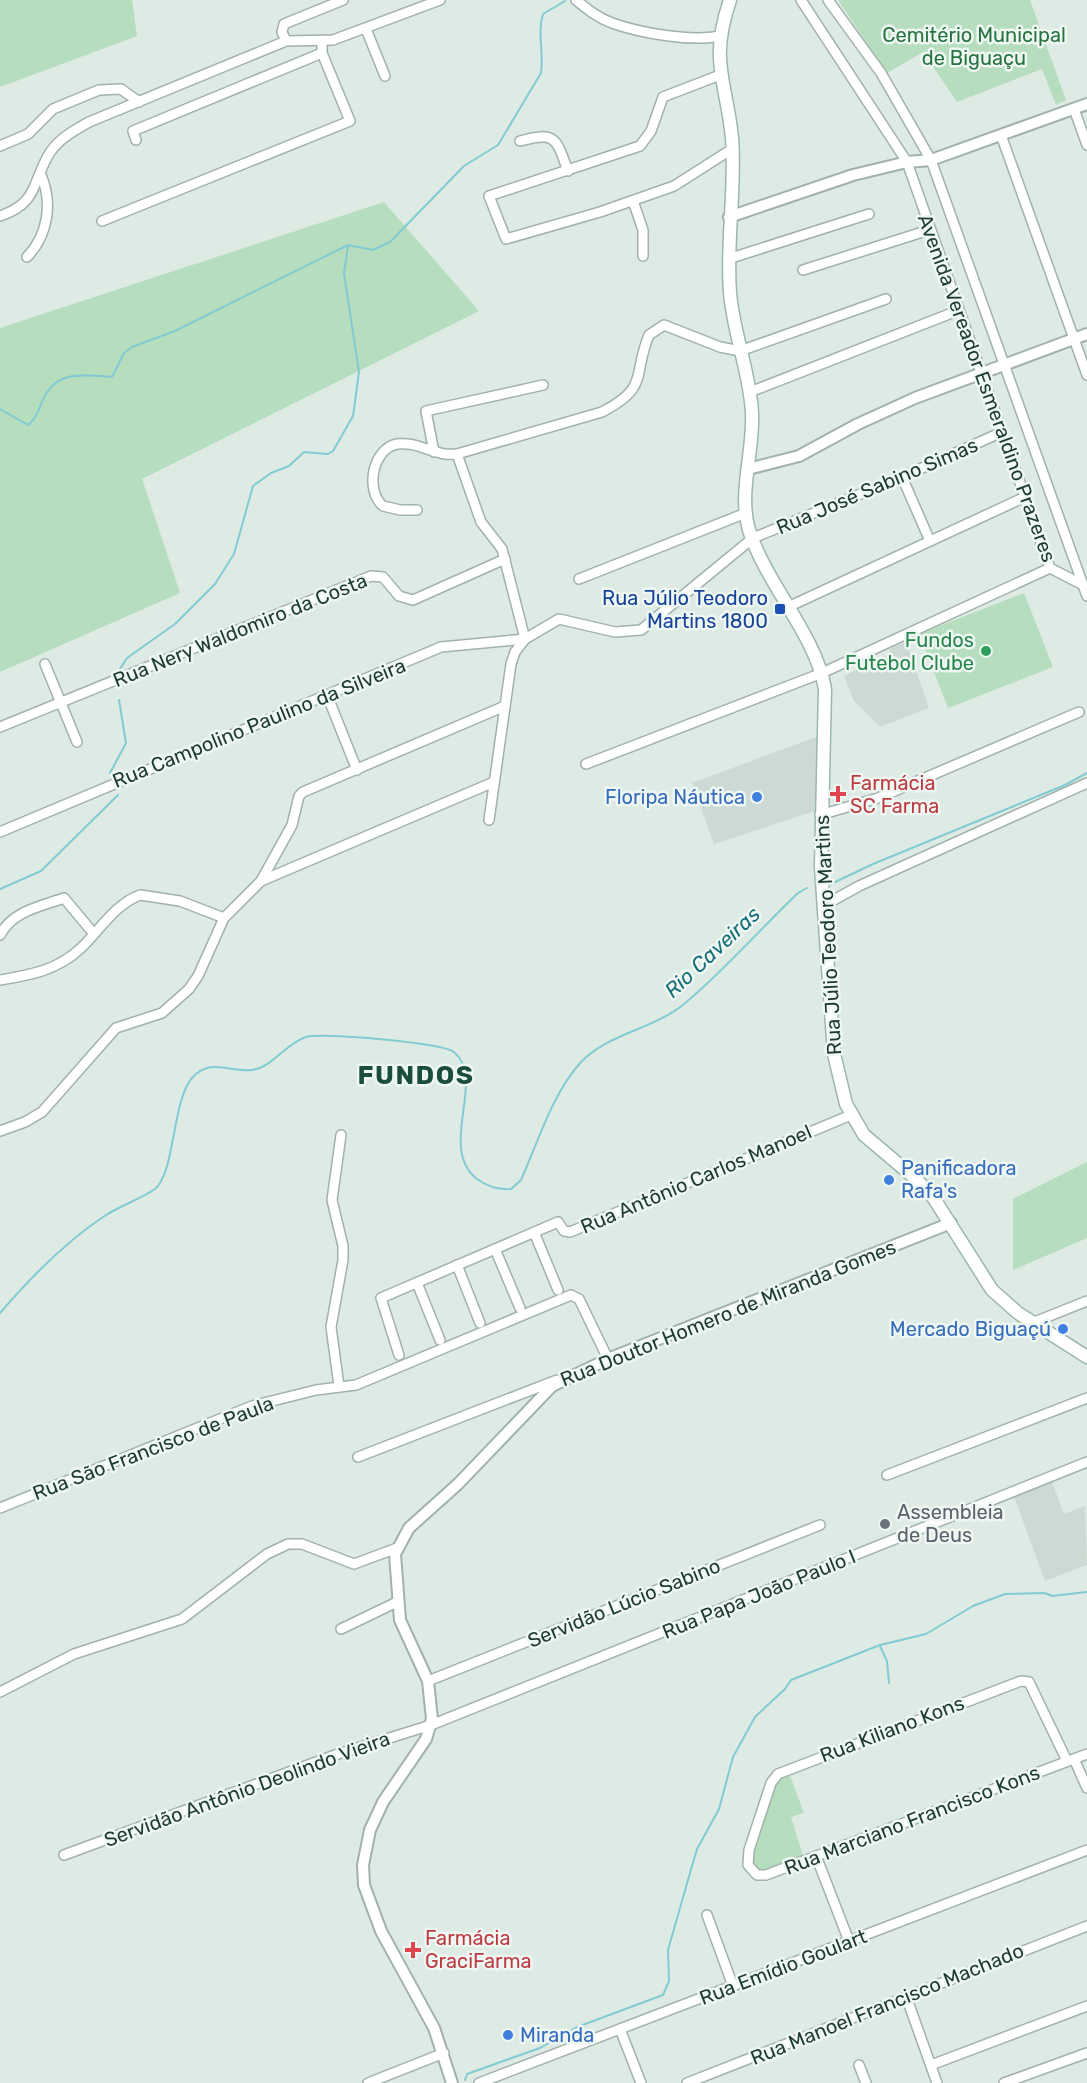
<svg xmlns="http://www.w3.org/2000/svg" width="1087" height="2083" font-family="Rubik,sans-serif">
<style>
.built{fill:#ccdad3}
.green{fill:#b5ddbe}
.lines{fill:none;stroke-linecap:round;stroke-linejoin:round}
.stream{stroke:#82cbd3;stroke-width:2}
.minor-casing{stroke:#a1b2ab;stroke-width:12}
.tertiary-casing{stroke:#a1b2ab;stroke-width:14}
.secondary-casing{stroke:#9cb7ac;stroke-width:15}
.minor{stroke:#fff;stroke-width:9}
.tertiary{stroke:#fff;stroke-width:10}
.secondary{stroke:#fff;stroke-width:12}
.transit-dot{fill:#1a4fb4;stroke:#eef7f2;stroke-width:2}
.leisure-dot{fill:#2e9e5b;stroke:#eef7f2;stroke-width:2}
.health-dot{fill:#e0444e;stroke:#eef7f2;stroke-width:2}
.shop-dot{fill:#3f7fe0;stroke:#eef7f2;stroke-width:2}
.worship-dot{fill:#6b7280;stroke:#eef7f2;stroke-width:2}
.labels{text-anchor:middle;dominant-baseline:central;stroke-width:5;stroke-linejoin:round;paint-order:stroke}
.park-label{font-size:20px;fill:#277340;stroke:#eef7f2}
.street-label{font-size:20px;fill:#1e3b32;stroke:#eef7f2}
.transit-label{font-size:20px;fill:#164399;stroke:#eef7f2;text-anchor:end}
.leisure-label{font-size:20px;fill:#27864d;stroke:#eef7f2;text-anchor:end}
.health-label{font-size:20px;fill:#be3a42;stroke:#eef7f2;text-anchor:start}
.shop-label{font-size:20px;fill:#366cbe;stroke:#eef7f2;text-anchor:end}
.worship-label{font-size:20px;fill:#5b616d;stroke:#eef7f2;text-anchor:start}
.water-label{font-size:21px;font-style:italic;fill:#166e79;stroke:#eef7f2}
.district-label{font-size:26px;font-weight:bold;letter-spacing:1.5px;fill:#1a4d3e;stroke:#eef7f2}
</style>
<rect width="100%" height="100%" fill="#deeae4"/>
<!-- built -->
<g class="built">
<path d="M906 642 929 708 880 727 854 701 844 676 890 654 889 649Z"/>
<path d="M819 736 815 811 714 844 692 783Z"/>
<path d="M1052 1482 1064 1514 1085 1506 1087 1565 1045 1581 1014 1497Z"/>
</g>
<!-- green -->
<g class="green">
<path d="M0 0H132L137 36 0 87Z"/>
<path d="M838 0H1030L1066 100 1056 105 1042 69 957 102 923 52 887 73Z"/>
<path d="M384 202 479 311 142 479 180 593 0 672V328Z"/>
<path d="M1024 593 1053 667 948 708 919 634Z"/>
<path d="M1087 1162V1238L1013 1270V1199Z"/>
<path d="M789 1773 804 1813 791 1817 803 1856 760 1872 752 1866 751 1858 775 1783Z"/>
</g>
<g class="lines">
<!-- stream -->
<g class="stream">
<path d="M0 409 28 425C36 419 38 411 42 402 55 369 83 375 112 377L124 353 132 347 175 331 348 245 373 250 390 242 464 166 498 145 541 73C544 52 537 34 543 14L565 1"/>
<path d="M118 672 127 658 175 624 215 584 234 554 253 486 271 473 289 466 304 452 328 454 333 451 353 416 359 372 344 273 348 246"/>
<path d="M110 773 126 743 119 700"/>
<path d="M831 884 873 864 1065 785 1087 773"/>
<path d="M0 889 41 871 118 795"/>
<path d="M0 1313C31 1277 64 1243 103 1217 119 1206 139 1200 155 1189 175 1173 172 1101 192 1078 211 1057 229 1073 252 1070 273 1067 286 1043 306 1037 320 1032 443 1043 454 1052 487 1080 437 1147 477 1179 488 1187 498 1190 511 1189L521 1180C538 1142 552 1094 581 1062 607 1034 654 1029 684 1004 724 971 760 929 798 893L807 888"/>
<path d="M880 1646 887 1661 889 1683"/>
<path d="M465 2080 467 2074 540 2048 577 2027 663 1995 669 1981 668 1950 690 1873 697 1849 719 1809 733 1757 755 1717 785 1689 791 1680 880 1645 926 1634 973 1606 1005 1594 1045 1593 1052 1596 1087 1592"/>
</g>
<defs>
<g id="minor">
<path d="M576 0C587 9 598 18 612 23 640 33 691 42 720 36"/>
<path d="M801 0 907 162 1050 568 1081 584"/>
<path d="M828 0 881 73 931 160 1087 596"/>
<path d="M366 29 385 76"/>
<path d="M286 41 282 32 284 24 343 0"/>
<path d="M720 75 663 97 651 131 640 146 489 196 506 239 600 212 674 186 732 149"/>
<path d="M1074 109 1087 145"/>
<path d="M1001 135 1087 375"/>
<path d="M136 140 133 131 322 53"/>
<path d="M520 141C556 131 556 138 568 171"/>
<path d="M0 146 28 134 53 109 99 90 121 89 139 102"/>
<path d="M633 201 643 230V256"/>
<path d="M0 216C40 203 32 179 51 151 60 138 75 130 89 122L286 41 333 40 440 0"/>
<path d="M102 221 350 121 322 53V42"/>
<path d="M27 257C48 235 53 203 41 175"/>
<path d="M728 259 869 214"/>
<path d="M803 270 929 230"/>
<path d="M750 392 957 311"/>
<path d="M434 452 426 411 543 385"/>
<path d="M902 477 930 541"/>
<path d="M417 510H400L383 506C365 491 372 449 397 444 418 441 436 457 457 454L602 412C650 387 632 376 649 335L664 325 720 347 740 351 886 299"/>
<path d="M579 579 746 513"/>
<path d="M788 607 1025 497"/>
<path d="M45 664 77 742"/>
<path d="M327 695 357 770"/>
<path d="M0 727 371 576 383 577 399 596 413 600 505 559"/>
<path d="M586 764 822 673 1050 568"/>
<path d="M820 815 878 798 1079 712"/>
<path d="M489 820 511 664 515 652 525 639 559 619 615 632 641 630 753 538 902 477 1002 432"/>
<path d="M0 832 441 647 525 639 502 549 481 522 457 454"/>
<path d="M261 881 494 782"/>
<path d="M823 906 859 886 1087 783"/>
<path d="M0 935C13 911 39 907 64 898L94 934"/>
<path d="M0 980C31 975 58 970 81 948 100 930 114 905 140 895L180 901 224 918"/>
<path d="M0 1131 25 1122 42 1112 116 1028 162 1013 189 989 198 976 224 918 261 881 292 825 299 796 303 792 505 706"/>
<path d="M534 1232 558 1290"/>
<path d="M495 1249 520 1308"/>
<path d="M457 1265 480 1323"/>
<path d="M417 1283 440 1340"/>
<path d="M1032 1323 1087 1301"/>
<path d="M399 1355 381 1298 558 1222 564 1231 570 1232 851 1115"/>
<path d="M339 1386 331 1327 343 1260V1246L332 1200 341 1135"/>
<path d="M358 1457 557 1380"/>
<path d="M887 1475 1087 1398"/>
<path d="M0 1508 252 1406 316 1390 356 1385 571 1295 579 1299 608 1359"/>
<path d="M341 1629 397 1602"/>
<path d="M428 1681 820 1525"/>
<path d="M0 1692 74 1654 182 1619 267 1554 288 1544H302L354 1564 397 1548"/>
<path d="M1074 1759 1087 1788"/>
<path d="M1067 1761 1029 1682 1021 1681 778 1774 771 1783 749 1850 748 1865 757 1875H766L1087 1754"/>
<path d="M64 1855 338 1754 431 1725 1087 1462"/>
<path d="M816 1856 849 1941"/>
<path d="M707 1915 733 1986"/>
<path d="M906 1996 937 2083"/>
<path d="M620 2029 641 2083"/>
<path d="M859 2065 866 2083"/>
<path d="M931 2065 1087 2006"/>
<path d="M368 2083 444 2053"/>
<path d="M479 2083 1087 1850"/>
<path d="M687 2083 1087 1926"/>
<path d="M1004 2083 1087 2053"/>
</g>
<g id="tertiary">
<path d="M729 217 853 175 907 162 931 160 1087 104"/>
<path d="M748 469 799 456 858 424 915 398 1087 334"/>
<path d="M452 2083 434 2028 381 1931 364 1885 363 1865 370 1830 383 1802 426 1739 432 1719 428 1681 400 1620 395 1554 409 1528 458 1484 552 1386 608 1359 951 1223"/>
</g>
<path id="secondary" d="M730 0C709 62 726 79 732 138 736 189 726 241 730 292 733 333 750 372 752 413 754 451 738 493 749 530 766 584 816 635 825 689L821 867 834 1054 846 1104 864 1135 916 1179 933 1197 992 1290 1018 1313 1087 1357"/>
</defs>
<!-- minor casing -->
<use href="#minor" class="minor-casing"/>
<!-- tertiary casing -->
<use href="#tertiary" class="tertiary-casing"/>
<!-- secondary casing -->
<use href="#secondary" class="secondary-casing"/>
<!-- minor -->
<use href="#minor" class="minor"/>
<!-- tertiary -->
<use href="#tertiary" class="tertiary"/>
<!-- secondary -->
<use href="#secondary" class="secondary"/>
</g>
<!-- markers -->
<rect class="transit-dot" x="774" y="603" width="12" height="12" rx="3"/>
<circle class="leisure-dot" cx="986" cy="651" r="6"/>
<g class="health-dot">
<path d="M835 785h6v6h6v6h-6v6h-6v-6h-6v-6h6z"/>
<path d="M410 1941h6v6h6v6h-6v6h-6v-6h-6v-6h6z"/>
</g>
<g class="shop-dot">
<circle cx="757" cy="797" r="6"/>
<circle cx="889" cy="1180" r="6"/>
<circle cx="1063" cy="1329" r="6"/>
<circle cx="508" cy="2035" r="6"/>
</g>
<circle class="worship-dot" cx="885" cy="1524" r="6"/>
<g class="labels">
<!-- park labels -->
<g class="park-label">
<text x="974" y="35">Cemitério Municipal<tspan x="974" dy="23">de Biguaçu</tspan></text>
</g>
<!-- street labels -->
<g class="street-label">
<text transform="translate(987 388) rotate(70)">Avenida Vereador Esmeraldino Prazeres</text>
<text transform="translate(877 486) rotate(-23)">Rua José Sabino Simas</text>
<text transform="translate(240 630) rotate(-22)">Rua Nery Waldomiro da Costa</text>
<text transform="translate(259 723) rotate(-22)">Rua Campolino Paulino da Silveira</text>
<text transform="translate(828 935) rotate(-93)">Rua Júlio Teodoro Martins</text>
<text transform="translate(696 1179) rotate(-23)">Rua Antônio Carlos Manoel</text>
<text transform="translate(728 1313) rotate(-22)">Rua Doutor Homero de Miranda Gomes</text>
<text transform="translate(153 1448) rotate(-21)">Rua São Francisco de Paula</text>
<text transform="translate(759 1594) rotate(-22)">Rua Papa João Paulo I</text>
<text transform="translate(624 1603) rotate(-22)">Servidão Lúcio Sabino</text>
<text transform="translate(892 1729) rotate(-21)">Rua Kiliano Kons</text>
<text transform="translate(247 1789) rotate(-20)">Servidão Antônio Deolindo Vieira</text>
<text transform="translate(912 1820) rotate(-21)">Rua Marciano Francisco Kons</text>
<text transform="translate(783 1967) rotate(-21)">Rua Emídio Goulart</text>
<text transform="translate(887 2004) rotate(-22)">Rua Manoel Francisco Machado</text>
</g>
<!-- transit labels -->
<g class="transit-label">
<text x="768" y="598">Rua Júlio Teodoro<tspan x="768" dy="23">Martins 1800</tspan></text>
</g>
<!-- leisure labels -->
<g class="leisure-label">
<text x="974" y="640">Fundos<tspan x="974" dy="23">Futebol Clube</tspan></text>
</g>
<!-- health labels -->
<g class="health-label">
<text x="850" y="783">Farmácia<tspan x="850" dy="23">SC Farma</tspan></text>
<text x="425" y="1938">Farmácia<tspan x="425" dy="23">GraciFarma</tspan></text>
</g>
<!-- shop labels -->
<g class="shop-label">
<text x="745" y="797">Floripa Náutica</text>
<text x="901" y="1168" text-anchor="start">Panificadora<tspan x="901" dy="23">Rafa's</tspan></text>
<text x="1051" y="1329">Mercado Biguaçú</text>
<text x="520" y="2035" text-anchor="start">Miranda</text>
</g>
<!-- worship labels -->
<g class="worship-label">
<text x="897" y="1512">Assembleia<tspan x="897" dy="23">de Deus</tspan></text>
</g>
<!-- water labels -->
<g class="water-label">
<text transform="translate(712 952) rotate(-43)">Rio Caveiras</text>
</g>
<!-- district labels -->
<g class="district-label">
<text x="416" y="1075">FUNDOS</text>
</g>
</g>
</svg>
